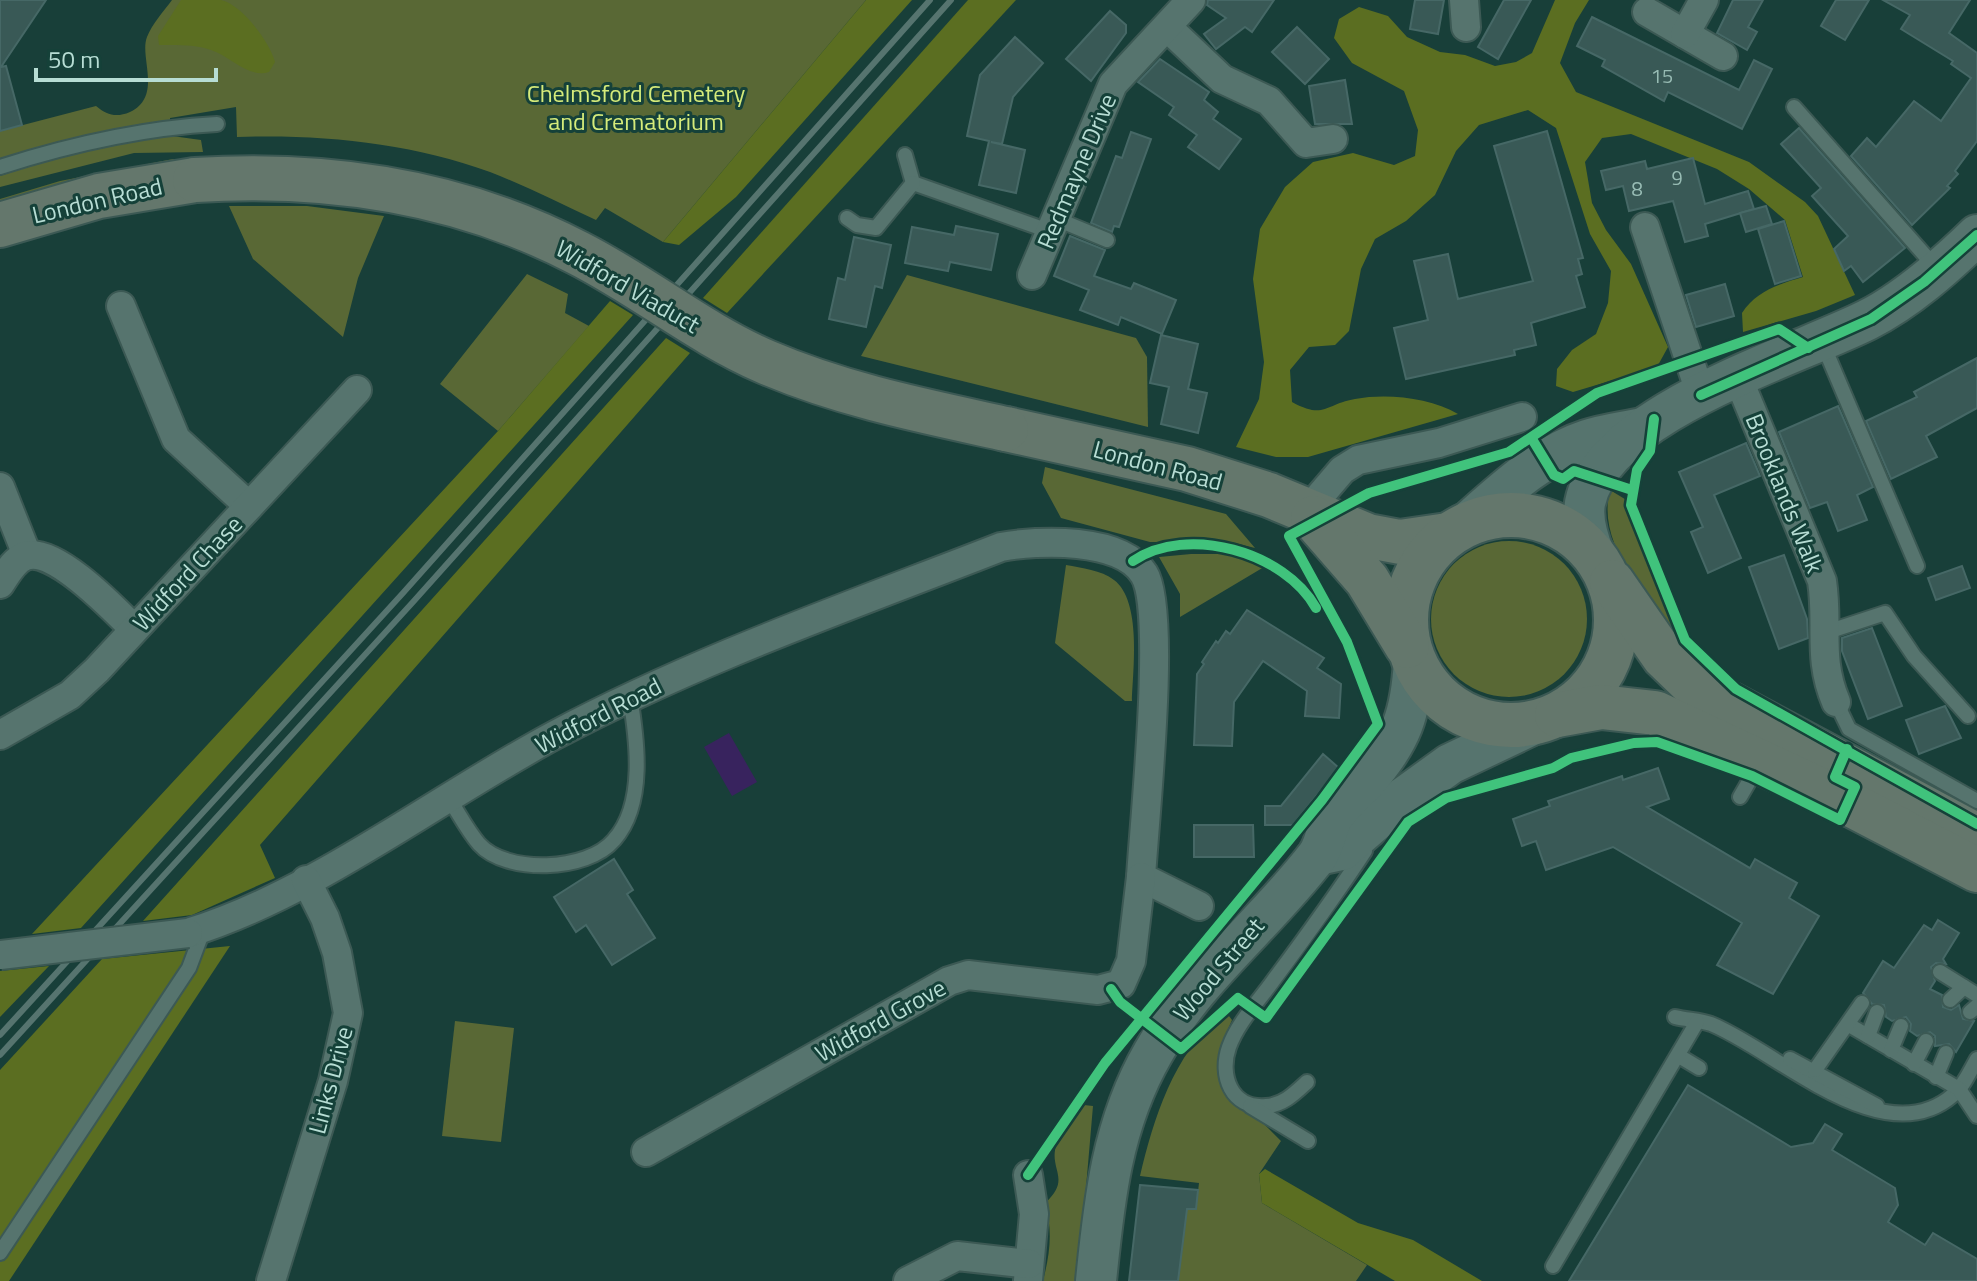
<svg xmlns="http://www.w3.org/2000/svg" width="1977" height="1281" font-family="'Titillium Web',sans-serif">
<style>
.green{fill:#596835}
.forest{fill:#5b6e21}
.water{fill:#38235e}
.building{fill:#395956;stroke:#466866;stroke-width:2}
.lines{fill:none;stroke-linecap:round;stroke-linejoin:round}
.lane-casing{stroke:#3c5954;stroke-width:18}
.street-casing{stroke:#3c5954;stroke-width:32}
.secondary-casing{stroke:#3c5954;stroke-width:44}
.primary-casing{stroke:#3c5954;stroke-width:48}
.lane{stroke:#56746e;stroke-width:14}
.street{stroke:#56746e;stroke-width:28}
.secondary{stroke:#56746e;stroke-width:40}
.primary{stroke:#64776c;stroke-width:44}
.rail{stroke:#56746f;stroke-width:6}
.street-bridge-casing{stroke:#3c5954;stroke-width:32;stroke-linecap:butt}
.primary-bridge-casing{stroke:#3c5954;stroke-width:48;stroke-linecap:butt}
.street-bridge{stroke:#56746e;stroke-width:28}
.primary-bridge{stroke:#64776c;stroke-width:44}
.cycleway-casing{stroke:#154139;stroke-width:15}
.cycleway{stroke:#40c37c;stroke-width:10}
.labels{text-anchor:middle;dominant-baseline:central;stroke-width:6;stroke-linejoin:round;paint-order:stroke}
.number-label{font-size:20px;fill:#98bcb4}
.park-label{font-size:24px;fill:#d5eb7a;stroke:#154139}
.street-label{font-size:24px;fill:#b7ddd4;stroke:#154139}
</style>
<rect width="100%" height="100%" fill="#183f39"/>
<!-- green -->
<g class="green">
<path d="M172 0H866L663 242 605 208 596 220C561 204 526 186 490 172 411 143 321 134 237 137L236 107 170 118V127L85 135 0 160V131L96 106C107 115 116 118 130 112 163 96 139 57 147 37 152 24 164 11 172 0Z"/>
<path d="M172 136 201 140 203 152 134 153 0 187V176C56 155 113 142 172 136Z"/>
<path d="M173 159 193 162 0 205V199L60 181Z"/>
<path d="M229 206H307L384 216 358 278 343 337 253 259Z"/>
<path d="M527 274 568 294 565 313 589 326 498 431 440 384Z"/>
<path d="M907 275 1136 338 1147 357 1148 427 861 356Z"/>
<path d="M1045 467 1226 514 1255 548 1231 542H1150L1061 518 1042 483Z"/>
<path d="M1610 490 1628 501 1678 633 1674 636C1645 595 1596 543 1610 490Z"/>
<circle cx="1509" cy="619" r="78"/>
<path d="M1191 554H1230L1264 567 1180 617V594L1159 557Z"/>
<path d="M1066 565C1082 568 1101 570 1114 580 1142 601 1133 670 1132 701H1125L1055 643Z"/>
<path d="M1226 1012 1232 1020 1219 1050H1228L1224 1069 1240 1100 1281 1141 1259 1174 1262 1203 1367 1265 1356 1281H1178L1184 1210 1196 1208 1199 1183 1140 1176C1154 1117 1175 1049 1226 1012Z"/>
<path d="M455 1021 514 1028 501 1142 442 1136Z"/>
<path d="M1084 1105 1093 1106 1078 1281H1043C1050 1253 1053 1231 1045 1203 1073 1178 1047 1169 1057 1143 1062 1130 1076 1116 1084 1105Z"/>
</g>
<!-- forest -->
<g class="forest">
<path d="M181 0C193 0 208 0 221 0 241 4 270 42 275 62L269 72C249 79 230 56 211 50 194 44 176 45 159 45L158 36Z"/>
<path d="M866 0H912L736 197 679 245 663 242Z"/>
<path d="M968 0H1016L727 313 703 298Z"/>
<path d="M1555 0H1589L1575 23 1560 63 1576 92 1749 162 1805 202 1818 216 1855 295 1816 311 1743 332 1742 313C1756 291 1779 284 1803 277L1785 220 1749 189 1717 169 1631 134 1602 138 1585 162 1592 203 1606 230 1631 264 1668 347 1657 367 1573 392 1556 386 1557 369 1572 350 1596 334 1608 303 1611 271 1590 234 1556 128 1528 110 1479 125 1456 151 1435 195 1406 221 1375 239 1361 269 1349 331 1335 345 1309 347 1290 370 1292 402C1325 420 1325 404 1355 399 1388 393 1430 398 1458 414L1308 457H1276L1236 447 1259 399 1264 362 1253 279 1260 229 1285 187 1313 162 1353 153 1394 165 1415 156 1418 130 1404 91 1352 63 1334 38 1339 19 1359 7 1388 16 1407 37 1440 52 1465 55 1495 66 1516 62 1532 53Z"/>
<path d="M610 301 633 315 81 928 32 934 498 431Z"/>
<path d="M666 338 690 353 260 845 275 878 192 915 143 921Z"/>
<path d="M230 946 9 1281H0V1070L102 959Z"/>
<path d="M49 966 0 1017V971Z"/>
<path d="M1265 1169 1358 1223 1413 1240 1482 1281H1395L1262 1203 1259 1174Z"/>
</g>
<!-- water -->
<path class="water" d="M729 733 757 782 732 796 704 747Z"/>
<!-- building -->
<g class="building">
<path d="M0 0H46L1 67 6 66 22 125 0 131Z"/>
<path d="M1208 0H1274L1252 32 1245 27 1216 49 1204 34 1226 18 1207 5Z"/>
<path d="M1415 0H1444L1438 34 1410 29Z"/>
<path d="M1504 0H1531L1498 59 1478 47Z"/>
<path d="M1733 0H1763L1748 27 1757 32 1747 50 1717 33Z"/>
<path d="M1836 0H1869L1845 40 1821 26Z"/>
<path d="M1883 0H1970L1949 33 1977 53V141L1955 171 1958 174 1947 186 1950 188 1912 225 1851 156 1867 138 1876 147 1914 101 1941 121 1971 78 1951 64 1953 61 1901 29 1910 15Z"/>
<path d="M1110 11 1126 25V33L1091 81 1066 59Z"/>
<path d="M1592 17 1739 90 1754 60 1772 69 1742 129 1668 92 1664 101 1602 66 1605 60 1577 46Z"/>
<path d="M1297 27 1329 59 1305 84 1272 52Z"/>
<path d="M1015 37 1043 63 1013 97 1002 144 991 142 1025 150 1016 193 979 185 989 141 967 136 980 75Z"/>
<path d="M1160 59 1209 92 1204 100 1218 112 1213 119 1241 139 1219 169 1188 147 1197 135 1169 115 1174 107 1138 82Z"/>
<path d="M1345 80 1352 124H1315L1309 86Z"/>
<path d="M1799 128 1905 248 1863 282 1851 266 1844 271 1834 249 1848 236 1812 196 1821 188 1781 144Z"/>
<path d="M1547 131 1583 258 1578 259 1582 274 1576 276 1585 307 1531 323 1536 345 1514 350 1515 355 1406 379 1394 328 1428 320 1414 261 1448 254 1458 299 1533 281 1494 146Z"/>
<path d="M1131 132 1151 139 1119 227 1114 226 1112 232 1091 223 1116 156 1122 158Z"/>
<path d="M1693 158 1705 204 1748 191 1754 209 1705 224 1708 236 1685 242 1673 201 1629 211 1623 186 1606 190 1601 171 1645 161 1647 169Z"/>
<path d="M1766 206 1772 224 1746 232 1740 213Z"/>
<path d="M1784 221 1801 276 1775 284 1758 229Z"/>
<path d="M956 226 998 234 991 270 950 262 948 271 905 263 912 227 954 235Z"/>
<path d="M1070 236 1105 250 1094 276 1131 289 1134 283 1176 300 1162 334 1121 317 1118 325 1080 310 1089 290 1054 276Z"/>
<path d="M854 237 891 245 882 288 875 286 866 327 829 319 838 278 845 280Z"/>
<path d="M1725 284 1734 316 1696 327 1686 295Z"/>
<path d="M1161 335 1198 344 1188 389 1207 393 1198 433 1161 424 1169 387 1150 383Z"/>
<path d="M1977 358V408L1926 436 1937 457 1891 479 1866 421 1917 397 1914 392Z"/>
<path d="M1838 406 1873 487 1857 495 1867 520 1838 531 1827 502 1810 508 1779 432Z"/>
<path d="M1746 443 1760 476 1714 495 1741 558 1708 573 1691 532 1703 527 1679 472Z"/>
<path d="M1784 555 1807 619 1808 638 1779 649 1749 567Z"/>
<path d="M1962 566 1970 588 1936 600 1928 578Z"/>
<path d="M1247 610 1324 658 1317 668 1341 684 1339 718 1305 716 1307 691 1263 661 1234 702 1232 746 1194 745 1197 674 1204 664 1202 662 1216 641 1218 643 1226 631 1230 634Z"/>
<path d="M1872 628 1902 706 1868 719 1842 651V638Z"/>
<path d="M1945 706 1961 738 1919 754 1906 720Z"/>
<path d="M1323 754 1339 768 1293 825H1265V806H1281Z"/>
<path d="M1658 768 1669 799 1647 807 1750 868 1755 859 1797 883 1789 898 1819 916 1773 994 1717 965 1742 923 1613 847 1546 870 1536 841 1522 846 1513 819 1550 806 1548 801 1622 776 1623 780Z"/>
<path d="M1194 825H1253L1254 857H1194Z"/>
<path d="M614 859 633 890 627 894 655 938 612 965 586 925 576 932 554 897Z"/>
<path d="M1938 920 1959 933 1943 959 1946 964 1936 963 1931 967 1935 981 1930 989 1942 995 1943 1007 1951 1010 1959 1005 1963 1019 1974 1021 1956 1052 1949 1044 1935 1046V1036L1930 1032 1917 1036 1910 1031 1911 1024 1906 1017 1892 1021 1886 1017 1884 1005 1872 1004 1863 993 1883 961 1894 968 1924 925 1932 930Z"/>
<path d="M1688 1085 1791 1147 1813 1143 1825 1124 1842 1134 1832 1150 1895 1188 1898 1205 1888 1222 1925 1245 1933 1233 1977 1259V1281H1569Z"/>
<path d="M1140 1185 1198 1190 1196 1209H1187L1178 1281H1129Z"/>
</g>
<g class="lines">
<defs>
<g id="lane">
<path d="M1794 107 1937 269"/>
<path d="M905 155 913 183 1049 231"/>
<path d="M0 167C72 144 142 128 217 124"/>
<path d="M847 218 857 225 876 228 913 183"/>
<path d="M1054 218 1107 240"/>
<path d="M1822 342 1917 566"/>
<path d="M1824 633 1885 613 1914 656 1968 716"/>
<path d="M1836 702 1849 729 1977 801"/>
<path d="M448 797C458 812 467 830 479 844 506 874 587 872 614 840 646 804 637 739 630 697"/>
<path d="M1740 797 1758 766"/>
<path d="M1940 972 1977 995"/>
<path d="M1950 1000 1964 987"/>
<path d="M1970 1012 1977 1006"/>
<path d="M1675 1017C1687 1020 1700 1020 1711 1024 1776 1050 1883 1156 1953 1095 1964 1086 1970 1071 1977 1059"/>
<path d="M1849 1025 1959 1089 1977 1116"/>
<path d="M1868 1036 1877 1012"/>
<path d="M1891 1050 1901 1026"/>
<path d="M1679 1056 1699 1068"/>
<path d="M1790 1059 1877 1106"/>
<path d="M1914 1064 1926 1041"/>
<path d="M1815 1070 1862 1003"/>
<path d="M1936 1077 1946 1053"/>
<path d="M1307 1082C1294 1094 1283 1105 1266 1106 1231 1109 1219 1075 1229 1047 1238 1022 1258 1002 1273 981 1305 938 1336 895 1365 851"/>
<path d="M1250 1106 1308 1141"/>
<path d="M0 1253 189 968 204 928"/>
<path d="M1553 1266 1697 1022"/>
</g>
<g id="street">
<path d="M1464 0 1466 27"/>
<path d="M1647 12 1723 56"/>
<path d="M1167 27 1222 79 1269 101 1306 143 1333 139"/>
<path d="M1685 34 1704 0"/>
<path d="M1645 227 1701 395"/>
<path d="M1032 275 1113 84 1191 0"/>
<path d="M121 306 176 439 249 506"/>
<path d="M1738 378 1822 581C1829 627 1817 657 1836 702"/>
<path d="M0 487 27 555"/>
<path d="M1307 511 1342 470 1358 460 1439 443 1522 417"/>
<path d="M0 584C7 574 13 561 25 556 54 546 115 610 134 629"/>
<path d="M0 735 70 695 97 670 357 390"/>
<path d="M188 933C315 894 437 798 555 735 698 659 850 606 1001 547 1038 540 1121 537 1144 574 1167 610 1144 824 1141 877L1199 906"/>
<path d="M646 1152 949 981 968 975 1098 990 1121 984 1131 961 1141 877"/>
<path d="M1028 1280 1034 1214 1028 1175"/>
<path d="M271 1281 333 1081 348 1013 337 953 325 918 306 880"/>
<path d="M908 1281 957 1256 1029 1264"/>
</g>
<g id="secondary">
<path d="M1466 524C1502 492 1541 455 1587 440 1605 434 1624 432 1642 428"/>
<path d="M1595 556C1588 539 1582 521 1585 503 1602 414 1793 357 1867 320 1907 300 1945 266 1977 235"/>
<path d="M1318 855 1342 850 1396 803 1450 764 1536 723"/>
<path d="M1096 1281C1104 1200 1112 1124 1153 1053 1196 977 1265 924 1317 856 1325 845 1326 829 1333 817 1341 804 1355 792 1366 781 1402 740 1411 714 1414 660"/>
</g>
<g id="primary">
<path d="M0 225 99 196 195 180"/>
<path d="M1006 429 1187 469 1269 495 1368 536 1400 542 1448 535"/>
<circle cx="1511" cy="620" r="105"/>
<path d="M1313 518 1367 580 1407 646"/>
<path d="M1612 582 1664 657 1692 684 1977 836"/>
<path d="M1557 715 1601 707 1655 713 1848 803 1977 870"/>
</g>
</defs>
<!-- lane casing -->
<use href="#lane" class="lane-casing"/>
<!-- street casing -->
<use href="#street" class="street-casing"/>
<!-- secondary casing -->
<use href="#secondary" class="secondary-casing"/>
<!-- primary casing -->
<use href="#primary" class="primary-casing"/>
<!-- lane -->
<use href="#lane" class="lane"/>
<!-- street -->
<use href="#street" class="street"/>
<!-- secondary -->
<use href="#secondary" class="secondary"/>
<!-- primary -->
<use href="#primary" class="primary"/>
<!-- rail -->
<g class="rail">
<path d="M0 1035 403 593 930 0"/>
<path d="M0 1055 413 602 951 0"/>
</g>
<defs>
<path id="street-bridge" d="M0 955 188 933"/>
<path id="primary-bridge" d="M195 180C327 172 459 191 578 253 643 286 699 333 766 362 843 395 924 411 1006 429"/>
</defs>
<!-- street-bridge casing -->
<use href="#street-bridge" class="street-bridge-casing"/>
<!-- primary-bridge casing -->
<use href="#primary-bridge" class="primary-bridge-casing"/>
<!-- street-bridge -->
<use href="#street-bridge" class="street-bridge"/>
<!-- primary-bridge -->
<use href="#primary-bridge" class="primary-bridge"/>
<defs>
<g id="cycleway">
<path d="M1701 395 1871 319 1924 282 1977 235"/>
<path d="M1654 419 1650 451 1637 470 1631 505 1685 640 1736 689 1977 824"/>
<path d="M1532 439 1554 475 1563 479 1574 471 1632 490"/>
<path d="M1133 561C1187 524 1285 552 1316 608"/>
<path d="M1111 989 1120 1002 1181 1049 1238 998 1266 1018 1408 822 1446 798 1553 768 1571 758 1634 743 1657 742 1752 776 1840 820 1855 787 1835 777 1847 749"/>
<path d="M1028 1175 1105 1063 1322 800 1378 724 1347 642 1289 536 1369 493 1509 452 1597 393 1779 329 1808 348"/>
</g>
</defs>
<!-- cycleway casing -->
<use href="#cycleway" class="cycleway-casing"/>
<!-- cycleway -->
<use href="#cycleway" class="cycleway"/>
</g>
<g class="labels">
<!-- number labels -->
<g class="number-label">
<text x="1662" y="75">15</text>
<text x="1677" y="177">9</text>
<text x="1637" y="188">8</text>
</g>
<!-- park labels -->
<g class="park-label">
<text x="636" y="93">Chelmsford Cemetery<tspan x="636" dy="28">and Crematorium</tspan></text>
</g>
<!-- street labels -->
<g class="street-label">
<text transform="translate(1076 171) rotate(-67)">Redmayne Drive</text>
<text transform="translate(97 200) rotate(-13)">London Road</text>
<text transform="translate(628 286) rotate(30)">Widford Viaduct</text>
<text transform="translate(1158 465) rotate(15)">London Road</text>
<text transform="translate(1785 493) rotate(68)">Brooklands Walk</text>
<text transform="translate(187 573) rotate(-47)">Widford Chase</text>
<text transform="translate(598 715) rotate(-27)">Widford Road</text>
<text transform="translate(1218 969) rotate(-50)">Wood Street</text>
<text transform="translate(880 1020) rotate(-29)">Widford Grove</text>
<text transform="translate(330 1080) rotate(-75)">Links Drive</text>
</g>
</g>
<!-- scale -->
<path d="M36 68v12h180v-12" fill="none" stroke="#b7ddd4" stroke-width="4"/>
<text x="48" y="68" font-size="24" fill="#b7ddd4" stroke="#154139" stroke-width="6" paint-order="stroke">50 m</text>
</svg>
